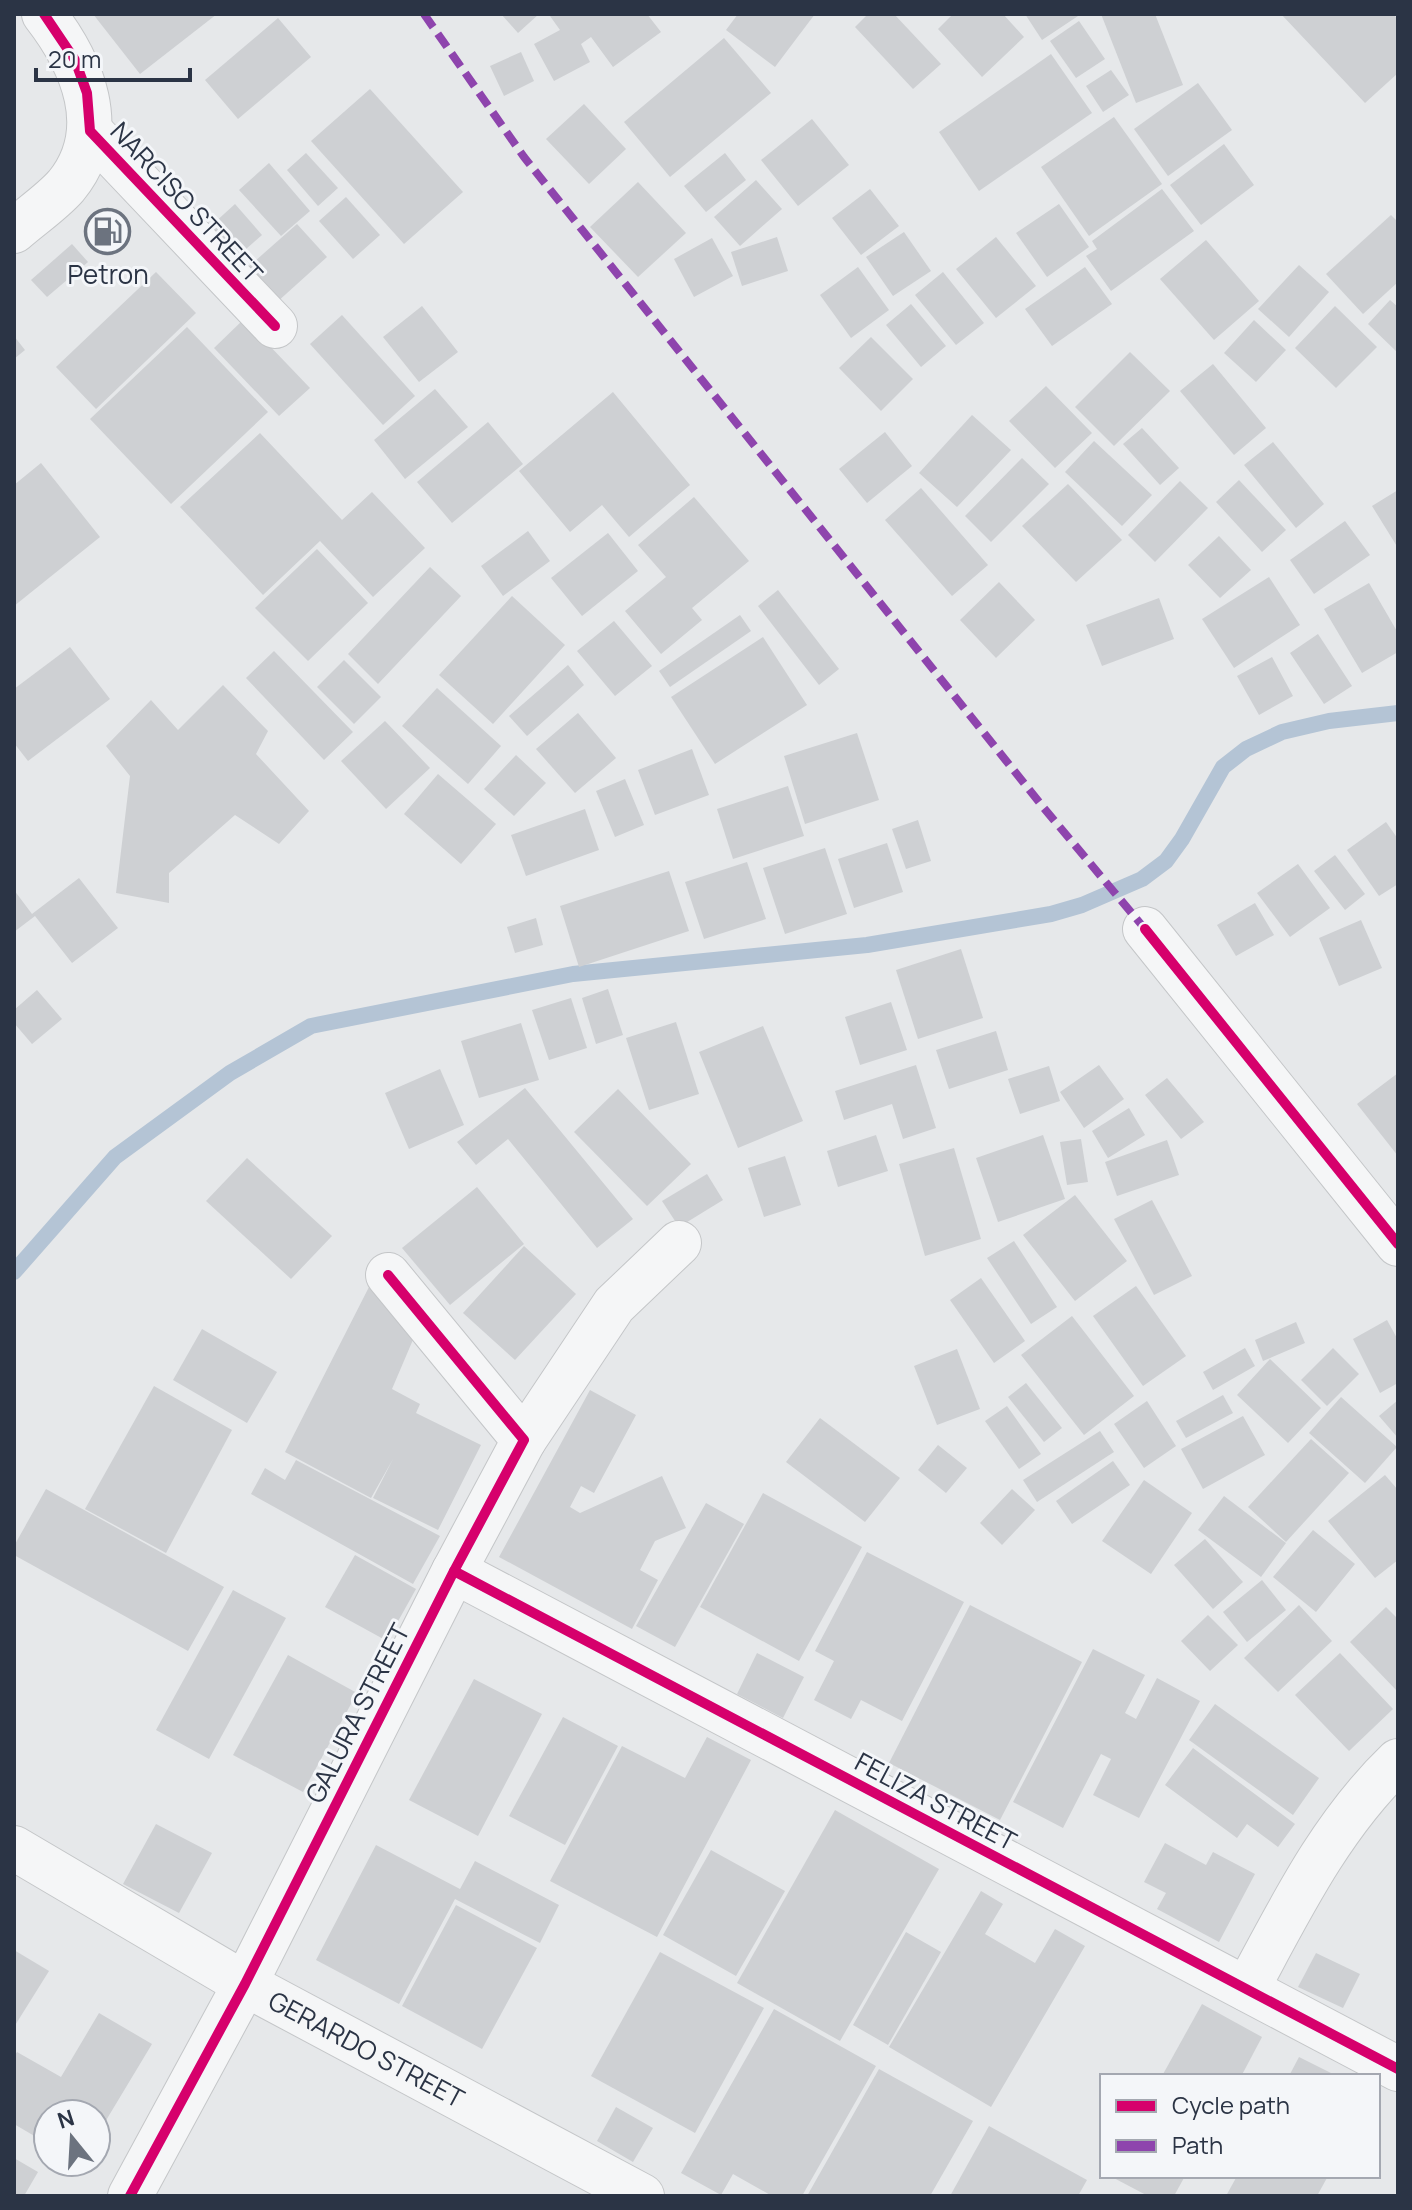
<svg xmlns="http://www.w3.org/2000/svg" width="1412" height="2210" font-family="Manrope,sans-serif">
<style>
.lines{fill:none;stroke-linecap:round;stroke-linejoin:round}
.stream{stroke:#b4c4d5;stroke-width:16}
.building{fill:#ced0d3}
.minor-casing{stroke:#c4c6c8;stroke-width:46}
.tertiary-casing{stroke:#c4c6c8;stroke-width:46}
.minor{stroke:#f5f6f7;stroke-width:44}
.tertiary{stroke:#f5f6f7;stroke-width:44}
.quiet{stroke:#8e44ad;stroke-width:8;stroke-dasharray:16 8;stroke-linecap:butt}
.cycleway-casing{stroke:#f4f6f9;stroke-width:15}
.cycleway{stroke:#d6006c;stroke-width:10}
.labels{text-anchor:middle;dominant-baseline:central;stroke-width:6;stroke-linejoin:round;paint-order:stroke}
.street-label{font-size:26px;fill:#2b3445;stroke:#f4f6f9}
.poi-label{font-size:26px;fill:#2b3445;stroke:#f4f6f9}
</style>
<rect width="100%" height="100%" fill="#e6e8ea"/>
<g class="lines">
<!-- stream -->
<path class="stream" d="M14 1272 115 1157 230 1073 311 1026 573 974 867 945 1051 914 1082 905 1142 879 1166 861 1182 839 1223 767 1246 749 1282 732 1329 721 1398 713"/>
</g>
<!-- building -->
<g class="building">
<path d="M93 14H217L140 74Z"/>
<path d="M501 14H539L518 33Z"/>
<path d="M553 14H647L661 32 613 67 591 37 581 44 590 62 554 81 534 44 560 30 550 16Z"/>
<path d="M738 14H815L775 67 726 30Z"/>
<path d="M868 14H894L941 64 913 89 855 27Z"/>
<path d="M953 14H1003L1024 37 982 77 938 29Z"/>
<path d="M1025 14H1081L1042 40Z"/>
<path d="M1101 14H1155L1183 85 1136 103Z"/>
<path d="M1281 14H1393L1398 19V73L1365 103Z"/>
<path d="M278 18 311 57 238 119 205 80Z"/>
<path d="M1079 21 1105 59 1076 78 1050 41Z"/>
<path d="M724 38 771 93 670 177 624 122Z"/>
<path d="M521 52 534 81 504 96 490 66Z"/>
<path d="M1051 54 1092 113 979 191 939 132Z"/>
<path d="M1111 70 1129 95 1103 112 1086 86Z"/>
<path d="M1198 83 1232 130 1168 176 1134 129Z"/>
<path d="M370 89 463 192 404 244 311 141Z"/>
<path d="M584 104 626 149 589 184 546 139Z"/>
<path d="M1114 117 1162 184 1089 236 1041 167Z"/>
<path d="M812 119 849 165 798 206 761 160Z"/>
<path d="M1224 144 1254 185 1201 225 1170 185Z"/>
<path d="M306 153 338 188 318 206 287 170Z"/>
<path d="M725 153 746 180 706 212 684 186Z"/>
<path d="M269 163 310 211 281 236 239 190Z"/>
<path d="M756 180 782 209 740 246 714 217Z"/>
<path d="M638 182 686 233 638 277 590 227Z"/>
<path d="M870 189 899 226 861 255 832 218Z"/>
<path d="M1162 189 1194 231 1111 291 1086 256 1097 249 1092 241Z"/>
<path d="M346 197 380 235 353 259 319 221Z"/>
<path d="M235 204 262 235 229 264 202 234Z"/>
<path d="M1059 204 1089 247 1047 277 1016 233Z"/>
<path d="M1391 215 1398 222V282L1363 314 1326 274Z"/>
<path d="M297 224 327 257 276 303 246 269Z"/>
<path d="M904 232 931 271 893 296 866 257Z"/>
<path d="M777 237 788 271 742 286 731 252Z"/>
<path d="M996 237 1036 286 996 318 956 269Z"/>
<path d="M712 238 733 276 694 297 674 259Z"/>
<path d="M1206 240 1259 301 1214 340 1160 279Z"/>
<path d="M72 244 88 262 47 297 31 280Z"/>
<path d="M1299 265 1329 292 1289 337 1258 309Z"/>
<path d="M858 267 889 310 851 338 820 295Z"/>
<path d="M1085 267 1112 304 1052 346 1025 309Z"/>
<path d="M156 272 196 313 96 409 56 367Z"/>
<path d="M943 272 984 323 956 345 915 295Z"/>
<path d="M1390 300 1398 307V353L1368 324Z"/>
<path d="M911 304 946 346 921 367 886 325Z"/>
<path d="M422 306 458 352 419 382 383 337Z"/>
<path d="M1335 306 1377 347 1336 388 1295 348Z"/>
<path d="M342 315 415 396 383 425 310 344Z"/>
<path d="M244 319 310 388 279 416 214 348Z"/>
<path d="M1254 320 1286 350 1256 382 1224 353Z"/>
<path d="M187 327 268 412 171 504 90 419Z"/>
<path d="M14 336 25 350 14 359Z"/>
<path d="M871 337 913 379 881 411 839 368Z"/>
<path d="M1130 352 1170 391 1114 446 1075 407Z"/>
<path d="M1213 364 1266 428 1234 455 1180 391Z"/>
<path d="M1046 386 1092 433 1055 468 1009 421Z"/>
<path d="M435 389 468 427 405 479 374 440Z"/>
<path d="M613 392 690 485 629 537 602 505 570 532 519 471Z"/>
<path d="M972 415 1011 450 957 507 919 473Z"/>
<path d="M488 422 523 464 452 523 417 482Z"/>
<path d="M1142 428 1179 468 1160 485 1123 444Z"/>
<path d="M885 432 912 466 867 503 839 469Z"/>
<path d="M260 433 342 520 372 492 425 548 373 597 320 541 263 595 180 507Z"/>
<path d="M1094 441 1152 495 1122 526 1065 472Z"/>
<path d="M1273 442 1324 504 1296 528 1244 465Z"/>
<path d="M1022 458 1049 484 991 542 965 516Z"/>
<path d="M41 463 100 537 14 606V485Z"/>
<path d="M1239 480 1286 530 1262 552 1216 502Z"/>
<path d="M1180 481 1208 508 1155 562 1128 535Z"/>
<path d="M1068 484 1122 540 1076 582 1022 526Z"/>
<path d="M921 488 988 565 952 596 885 520Z"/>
<path d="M1398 490V548L1372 506Z"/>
<path d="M694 497 749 561 692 608 702 620 661 654 625 611 666 577 638 545Z"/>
<path d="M1345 521 1370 555 1314 594 1290 560Z"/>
<path d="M528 531 550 561 503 596 481 566Z"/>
<path d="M608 533 638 571 582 616 551 578Z"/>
<path d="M1219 536 1251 570 1220 598 1188 565Z"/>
<path d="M317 549 368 603 308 661 255 608Z"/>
<path d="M430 567 461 596 378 684 348 654Z"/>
<path d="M1269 577 1300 625 1234 668 1202 619Z"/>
<path d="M999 582 1035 620 996 658 960 620Z"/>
<path d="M1369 583 1398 633V652L1362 673 1324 609Z"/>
<path d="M778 590 839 669 819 685 758 606Z"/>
<path d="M512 596 565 645 493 724 439 675Z"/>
<path d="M1159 598 1174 639 1102 666 1086 625Z"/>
<path d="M740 615 751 631 670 687 659 671Z"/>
<path d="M614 621 652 666 615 696 577 651Z"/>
<path d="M1318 634 1352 686 1324 704 1290 653Z"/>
<path d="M763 637 807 705 715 764 671 697Z"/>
<path d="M70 647 110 699 28 761 14 743V689Z"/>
<path d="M274 651 353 732 324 760 246 678Z"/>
<path d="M1272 657 1293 696 1259 715 1237 676Z"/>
<path d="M344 660 381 697 354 724 317 687Z"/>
<path d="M568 665 584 685 527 736 509 716Z"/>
<path d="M223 685 268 731 256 754 309 811 279 844 235 815 169 873V903L116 893 130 776 106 746 151 700 178 730Z"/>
<path d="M437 688 501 746 468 784 402 726Z"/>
<path d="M578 713 616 758 575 793 536 749Z"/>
<path d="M385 721 430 768 386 809 341 761Z"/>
<path d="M857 733 879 800 805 824 784 756Z"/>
<path d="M692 749 709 795 655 815 638 770Z"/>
<path d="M516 755 546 783 514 816 484 789Z"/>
<path d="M438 774 496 824 461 864 404 814Z"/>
<path d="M625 779 644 825 615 837 596 791Z"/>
<path d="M788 786 804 836 733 859 717 809Z"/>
<path d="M585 809 599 850 526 876 511 835Z"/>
<path d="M918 820 931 861 906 869 892 829Z"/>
<path d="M1386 822 1398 839V884L1379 896 1347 850Z"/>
<path d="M887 843 903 892 854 908 838 859Z"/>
<path d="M825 848 847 914 785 934 763 868Z"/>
<path d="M1335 855 1365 894 1345 910 1314 871Z"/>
<path d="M747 862 766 919 704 939 685 882Z"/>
<path d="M1298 864 1330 908 1290 937 1257 893Z"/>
<path d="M669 871 689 931 579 967 560 906Z"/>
<path d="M79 878 118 928 72 963 35 916 14 932V890L32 914Z"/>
<path d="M1255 903 1274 935 1236 956 1217 925Z"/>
<path d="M536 918 543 945 515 953 507 927Z"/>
<path d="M1361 920 1382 968 1339 986 1319 938Z"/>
<path d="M961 949 983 1018 918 1039 896 970Z"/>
<path d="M608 989 623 1035 596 1044 582 998Z"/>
<path d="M37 990 62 1019 32 1044 14 1023V1010Z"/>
<path d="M571 998 587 1048 549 1060 532 1010Z"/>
<path d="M891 1002 907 1050 860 1065 845 1017Z"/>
<path d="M676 1022 699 1094 649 1110 626 1038Z"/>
<path d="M521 1023 539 1080 479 1098 461 1041Z"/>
<path d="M763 1026 803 1121 738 1148 699 1052Z"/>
<path d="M996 1031 1008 1070 949 1089 936 1050Z"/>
<path d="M916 1065 936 1128 903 1139 892 1104 844 1120 835 1091Z"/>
<path d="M1099 1065 1124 1099 1084 1128 1060 1092Z"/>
<path d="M1049 1066 1060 1101 1020 1114 1008 1079Z"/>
<path d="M440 1069 464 1125 409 1149 385 1093Z"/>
<path d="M1398 1073V1156L1357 1104Z"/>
<path d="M1167 1078 1204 1122 1181 1139 1145 1095Z"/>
<path d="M525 1088 633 1219 597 1248 508 1139 476 1165 457 1142Z"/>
<path d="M618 1089 691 1164 647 1206 574 1132Z"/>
<path d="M1129 1108 1145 1135 1108 1158 1092 1131Z"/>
<path d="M876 1135 888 1171 838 1187 827 1151Z"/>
<path d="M1043 1135 1065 1199 998 1222 976 1158Z"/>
<path d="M1081 1139 1088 1182 1067 1185 1060 1142Z"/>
<path d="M1167 1140 1179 1175 1117 1196 1105 1162Z"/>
<path d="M954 1148 981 1239 925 1256 899 1164Z"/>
<path d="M785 1156 801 1205 764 1217 748 1168Z"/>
<path d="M247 1158 332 1236 291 1279 206 1201Z"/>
<path d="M707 1174 723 1200 679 1227 662 1201Z"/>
<path d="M477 1187 524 1244 450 1305 402 1248Z"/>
<path d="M1075 1195 1127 1261 1075 1301 1023 1235Z"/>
<path d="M1152 1200 1192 1276 1154 1295 1114 1219Z"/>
<path d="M1014 1241 1057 1307 1031 1324 987 1258Z"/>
<path d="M524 1246 576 1294 515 1360 463 1313Z"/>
<path d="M981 1278 1025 1341 994 1363 950 1300Z"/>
<path d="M1136 1286 1186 1356 1143 1386 1093 1316Z"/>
<path d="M369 1287 415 1335 392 1389 420 1404 416 1413 481 1445 438 1530 373 1498 393 1459 371 1498 285 1452Z"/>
<path d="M1072 1316 1134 1396 1084 1435 1021 1355Z"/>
<path d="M1387 1320 1398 1340V1383L1380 1393 1353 1339Z"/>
<path d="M1296 1322 1305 1343 1263 1361 1255 1340Z"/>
<path d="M202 1329 277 1372 247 1423 173 1380Z"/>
<path d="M1245 1348 1255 1366 1213 1390 1203 1372Z"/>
<path d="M1333 1348 1359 1374 1327 1406 1301 1380Z"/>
<path d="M957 1349 980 1409 937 1425 914 1366Z"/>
<path d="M1270 1359 1321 1408 1288 1443 1237 1395Z"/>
<path d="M1026 1383 1062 1428 1044 1442 1008 1397Z"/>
<path d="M154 1386 232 1430 166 1553 85 1509Z"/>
<path d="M590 1390 636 1415 594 1493 581 1486 570 1507 580 1513 662 1476 686 1528 655 1541 640 1570 658 1580 632 1629 499 1557Z"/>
<path d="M1223 1395 1233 1413 1186 1438 1176 1421Z"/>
<path d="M1341 1397 1397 1447 1365 1483 1309 1433Z"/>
<path d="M1398 1400V1438L1379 1416Z"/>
<path d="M1147 1401 1176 1446 1144 1468 1114 1424Z"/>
<path d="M1007 1406 1041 1454 1019 1469 985 1421Z"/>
<path d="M1243 1416 1265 1455 1203 1489 1181 1449Z"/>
<path d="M820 1418 900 1478 865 1522 786 1462Z"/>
<path d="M1100 1431 1114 1452 1037 1502 1023 1480Z"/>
<path d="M1311 1439 1349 1473 1286 1542 1248 1507Z"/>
<path d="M938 1445 967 1468 946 1493 918 1470Z"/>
<path d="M296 1460 440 1536 413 1584 251 1494 265 1468 285 1480Z"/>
<path d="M1113 1461 1130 1485 1072 1524 1056 1501Z"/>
<path d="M1385 1475 1398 1490V1560L1375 1578 1328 1521Z"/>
<path d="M1144 1480 1192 1513 1151 1574 1102 1541Z"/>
<path d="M46 1489 224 1587 188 1651 14 1555V1546Z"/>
<path d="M1012 1489 1035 1510 1002 1545 980 1523Z"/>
<path d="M763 1493 862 1547 799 1661 700 1607Z"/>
<path d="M1224 1496 1286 1543 1261 1577 1198 1530Z"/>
<path d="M706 1503 744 1524 675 1647 636 1626Z"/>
<path d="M1313 1530 1355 1564 1316 1612 1273 1577Z"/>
<path d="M1205 1539 1243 1582 1213 1609 1174 1565Z"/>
<path d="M867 1552 964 1602 902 1721 861 1700 851 1719 814 1700 834 1661 815 1651Z"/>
<path d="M355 1555 416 1589 387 1641 325 1607Z"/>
<path d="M1262 1580 1286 1610 1247 1642 1223 1612Z"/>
<path d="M233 1590 286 1618 209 1759 156 1730Z"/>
<path d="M970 1605 1082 1662 1000 1820 889 1763Z"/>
<path d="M1299 1605 1332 1641 1278 1692 1244 1658Z"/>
<path d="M1386 1607 1398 1619V1692L1350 1642Z"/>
<path d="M1208 1615 1238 1645 1210 1671 1181 1641Z"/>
<path d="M1093 1649 1145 1675 1125 1713 1136 1719 1157 1678 1200 1701 1139 1818 1093 1795 1111 1759 1101 1754 1063 1828 1013 1802Z"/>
<path d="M757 1653 804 1677 783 1718 737 1694Z"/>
<path d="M1340 1653 1393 1709 1349 1751 1295 1695Z"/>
<path d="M288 1655 357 1693 303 1792 233 1755Z"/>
<path d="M474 1679 542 1714 478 1836 409 1800Z"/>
<path d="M1215 1704 1319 1778 1293 1815 1189 1740Z"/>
<path d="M563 1717 618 1746 565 1845 509 1816Z"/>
<path d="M707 1737 751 1760 657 1937 550 1881 622 1746 685 1778Z"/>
<path d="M1193 1748 1295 1824 1278 1847 1247 1824 1237 1838 1165 1785Z"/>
<path d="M835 1810 939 1869 840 2041 737 1983Z"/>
<path d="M156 1824 212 1853 179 1913 123 1884Z"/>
<path d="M1165 1843 1206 1865 1213 1852 1255 1874 1219 1942 1157 1909 1166 1893 1144 1882Z"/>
<path d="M376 1845 460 1889 475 1861 559 1905 540 1943 455 1899 399 2004 316 1960Z"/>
<path d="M711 1850 785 1891 736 1976 663 1935Z"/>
<path d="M981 1891 1003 1904 985 1934 1035 1963 1055 1929 1085 1946 991 2107 889 2047Z"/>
<path d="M456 1905 537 1948 482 2049 402 2006Z"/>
<path d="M906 1932 941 1952 888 2045 853 2025Z"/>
<path d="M14 1950 49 1971 14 2027Z"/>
<path d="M660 1952 764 2008 695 2133 591 2076Z"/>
<path d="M1316 1953 1360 1974 1343 2008 1298 1987Z"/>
<path d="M1202 2004 1262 2037 1244 2071 1241 2076H1162Z"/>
<path d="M774 2009 876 2066 802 2196H772L733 2174 721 2195 681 2173Z"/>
<path d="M99 2013 152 2044 96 2137V2114H48V2144L14 2124V2057L17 2052 61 2077Z"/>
<path d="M1299 2057 1337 2076H1289Z"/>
<path d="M879 2069 973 2121 930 2196H807Z"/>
<path d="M616 2107 653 2128 633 2162 597 2141Z"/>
<path d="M989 2126 1087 2180 1078 2196H950Z"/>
<path d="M14 2158 38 2172 24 2196H14Z"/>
<path d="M1110 2176H1185L1174 2196H1148Z"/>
<path d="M1237 2176H1328L1317 2196H1226Z"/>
</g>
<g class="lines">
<defs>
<g id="minor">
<path d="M90 131 275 326"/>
<path d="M1145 929 1398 1244"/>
<path d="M524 1440 614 1305 679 1243"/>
<path d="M454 1571 1398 2069"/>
<path id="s1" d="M14 1848 245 1984 642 2196"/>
<path d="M1247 1989C1290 1909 1331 1825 1398 1761"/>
<path d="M130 2196 245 1984 454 1571 524 1440 388 1275"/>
</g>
<path id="tertiary" d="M14 231C31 216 52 202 66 186 112 130 82 63 44 14"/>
</defs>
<!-- minor casing -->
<use href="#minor" class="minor-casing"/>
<!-- tertiary casing -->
<use href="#tertiary" class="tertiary-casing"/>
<!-- minor -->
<use href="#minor" class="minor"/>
<!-- tertiary -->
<use href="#tertiary" class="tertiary"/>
<!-- quiet -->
<path class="quiet" d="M424 14 524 157 1043 807 1145 929"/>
<defs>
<g id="cycleway">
<path d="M44 14 75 60 87 93 90 131 275 326"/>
<path d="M1145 929 1398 1244"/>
<path d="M454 1571 1398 2069"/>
<path d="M130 2196 245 1984 454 1571 524 1440 388 1275"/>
</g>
</defs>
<!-- cycleway casing -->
<use href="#cycleway" class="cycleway-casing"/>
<!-- cycleway -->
<use href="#cycleway" class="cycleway"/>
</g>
<!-- icons -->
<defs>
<symbol id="fuel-ring" viewBox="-11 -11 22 22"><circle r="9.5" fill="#f4f6f9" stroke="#6c737f" stroke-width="1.5"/><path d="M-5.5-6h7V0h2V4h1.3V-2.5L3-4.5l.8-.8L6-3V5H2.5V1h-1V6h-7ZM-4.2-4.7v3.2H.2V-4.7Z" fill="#6c737f"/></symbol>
</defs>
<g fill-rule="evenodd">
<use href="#fuel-ring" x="82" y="206" width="51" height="51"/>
</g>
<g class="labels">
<!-- street labels -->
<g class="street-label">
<text transform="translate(187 202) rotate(47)">NARCISO STREET</text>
<text transform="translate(357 1713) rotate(-63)">GALURA STREET</text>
<text transform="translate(936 1801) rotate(28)">FELIZA STREET</text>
<text stroke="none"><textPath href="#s1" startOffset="406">GERARDO STREET</textPath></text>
</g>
<!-- poi labels -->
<g class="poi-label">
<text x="108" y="274">Petron</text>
</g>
</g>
<!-- border -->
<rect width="1412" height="2210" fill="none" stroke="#2b3445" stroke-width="32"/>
<!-- legend -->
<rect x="1100" y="2074" width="280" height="104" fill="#f4f6f9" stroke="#a4a8b1" stroke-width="2"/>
<rect x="1116" y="2100" width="40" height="12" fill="#d6006c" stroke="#a4a8b1" stroke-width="2"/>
<text x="1172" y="2114" font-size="24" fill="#2b3445">Cycle path</text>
<rect x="1116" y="2140" width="40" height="12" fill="#8e44ad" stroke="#a4a8b1" stroke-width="2"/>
<text x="1172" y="2154" font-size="24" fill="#2b3445">Path</text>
<!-- north arrow -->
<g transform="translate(72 2138) rotate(342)"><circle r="38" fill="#f4f6f9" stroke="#a4a8b1" stroke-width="2"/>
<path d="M0-6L14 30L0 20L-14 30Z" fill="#6c737f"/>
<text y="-12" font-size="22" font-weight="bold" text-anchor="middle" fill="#2b3445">N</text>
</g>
<!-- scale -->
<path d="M36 68v12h154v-12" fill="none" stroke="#2b3445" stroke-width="4"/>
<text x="48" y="68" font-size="24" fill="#2b3445" stroke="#f4f6f9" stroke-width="6" paint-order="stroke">20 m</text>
</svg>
